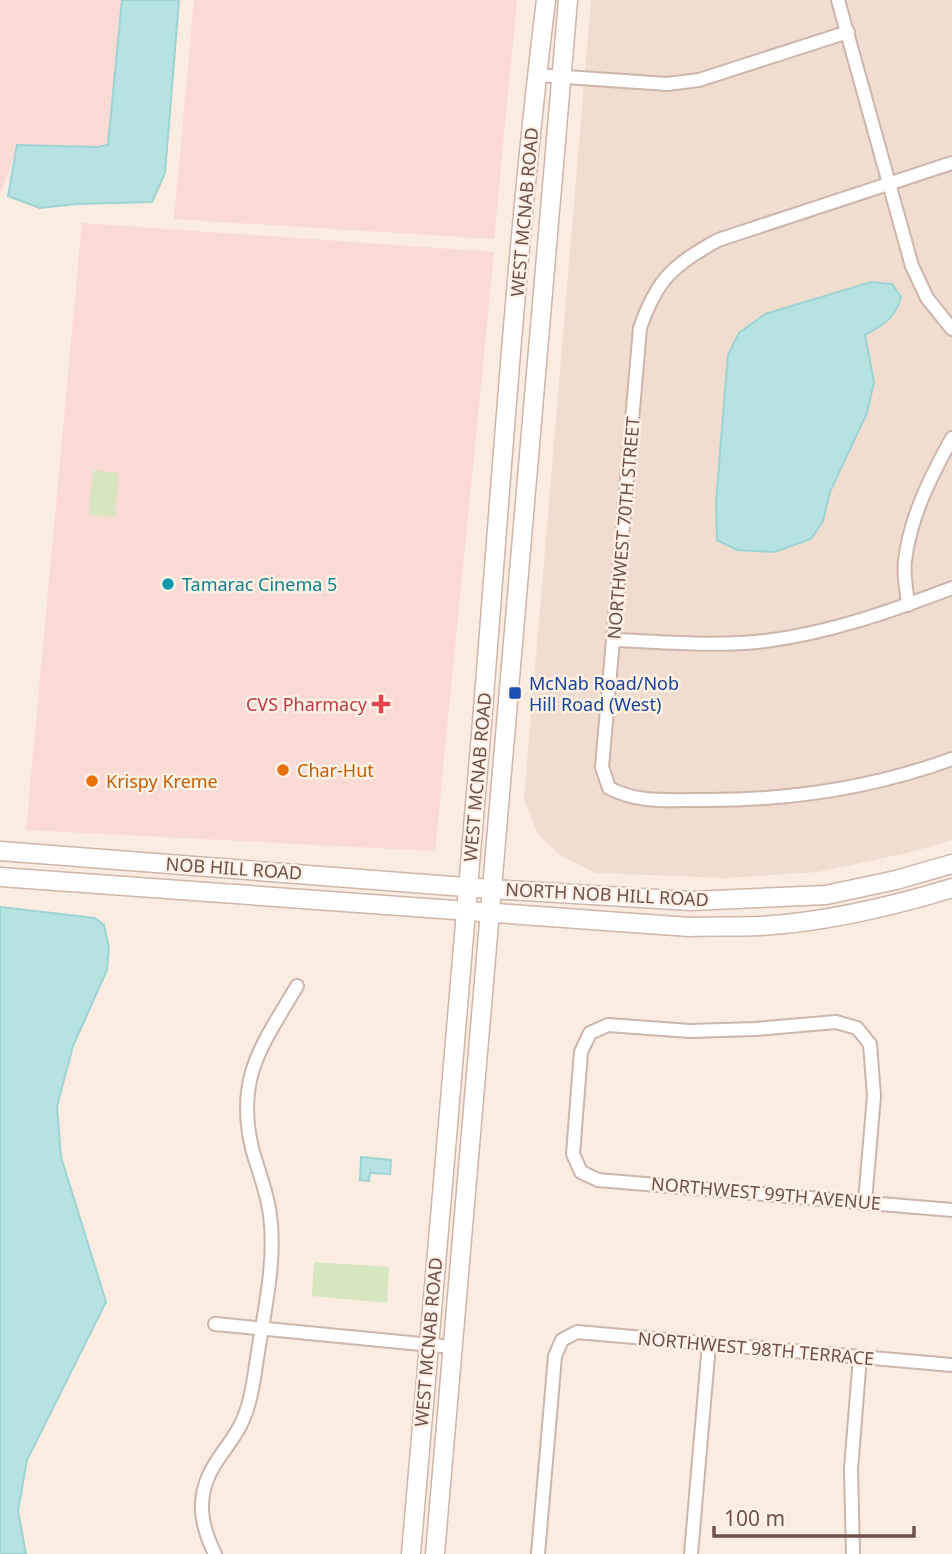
<svg xmlns="http://www.w3.org/2000/svg" width="952" height="1554" font-family="'Noto Sans',sans-serif">
<style>
.residential{fill:#f1ddcf}
.commercial{fill:#fadad4}
.green{fill:#d5e6c0}
.water{fill:#b6e2e2;stroke:#9dd3d3;stroke-width:2}
.lines{fill:none;stroke-linecap:round;stroke-linejoin:round}
.minor-casing{stroke:#ccb5ab;stroke-width:16}
.secondary-casing{stroke:#cfb4a8;stroke-width:21}
.minor{stroke:#fff;stroke-width:12}
.secondary{stroke:#fff;stroke-width:18}
.culture-dot{fill:#0f9aa8;stroke:#fef1e5;stroke-width:2.5}
.transit-dot{fill:#1a4fb4;stroke:#fef1e5;stroke-width:2.5}
.health-dot{fill:#e0444e;stroke:#fef1e5;stroke-width:2.5}
.food-dot{fill:#e8710a;stroke:#fef1e5;stroke-width:2.5}
.labels{text-anchor:middle;dominant-baseline:central;stroke-width:5;stroke-linejoin:round;paint-order:stroke}
.street-label{font-size:18px;fill:#6f5149;stroke:#fef1e5}
.culture-label{font-size:18px;fill:#0d838f;stroke:#fef1e5;text-anchor:start}
.transit-label{font-size:18px;fill:#164399;stroke:#fef1e5;text-anchor:start}
.health-label{font-size:18px;fill:#be3a42;stroke:#fef1e5;text-anchor:end}
.food-label{font-size:18px;fill:#c56008;stroke:#fef1e5;text-anchor:start}
</style>
<rect width="100%" height="100%" fill="#faece0"/>
<!-- residential -->
<path class="residential" d="M591 0H952V840L911 852 818 872 726 878 596 873 561 856 538 834 524 799Z"/>
<!-- commercial -->
<g class="commercial">
<path d="M0 0H122L108 145 97 147 18 145 0 195Z"/>
<path d="M194 0H517L494 239 174 219Z"/>
<path d="M82 223 494 252 435 851 26 830Z"/>
</g>
<!-- green -->
<g class="green">
<path d="M93 470 118 473 115 517 89 515Z"/>
<path d="M314 1262 389 1267 387 1303 312 1296Z"/>
</g>
<!-- water -->
<g class="water">
<path d="M122 0H179L165 173 152 202 76 204 40 208 8 196 17 145 97 147 108 145Z"/>
<path d="M871 282 892 284 901 297C895 319 884 324 865 335L874 382 867 413 830 492 823 521 811 539 775 552 737 550 717 540 716 502 728 355 739 333 765 314Z"/>
<path d="M0 907 95 918 104 925 109 948 107 970 73 1046 57 1106 61 1157 106 1302 27 1460 18 1511 26 1554H0Z"/>
<path d="M361 1157 391 1160 390 1174 370 1173 369 1181 360 1180Z"/>
</g>
<g class="lines">
<defs>
<g id="minor">
<path d="M838 0 912 266 927 298 952 329"/>
<path d="M537 75 667 84 699 80 848 32"/>
<path d="M952 163 718 240C673 265 657 279 640 328L602 767 609 788C638 803 666 800 698 800 787 801 869 789 952 759"/>
<path d="M908 605C907 591 903 575 905 561 910 517 931 476 952 438"/>
<path d="M614 640C665 642 715 647 765 641 830 633 891 611 952 588"/>
<path d="M865 1201 874 1096 870 1044 857 1028 836 1022 755 1029 690 1031 608 1025 590 1033 581 1052 573 1154 581 1172 598 1180 952 1210"/>
<path d="M215 1324 452 1347"/>
<path d="M215 1554C202 1528 196 1501 210 1473 218 1456 233 1441 241 1424 252 1402 254 1376 258 1352 265 1308 276 1259 270 1215 267 1191 258 1171 252 1148 235 1077 263 1044 297 986"/>
<path d="M538 1554 555 1356 562 1340 577 1332 952 1365"/>
<path d="M691 1554 709 1344"/>
<path d="M853 1554 851 1469 860 1357"/>
</g>
<g id="secondary">
<path d="M0 851 491 889 691 901 826 895 896 880 952 864"/>
<path d="M0 877 689 927C712 926 736 927 760 926 825 922 890 907 952 888"/>
<path d="M411 1554C434 1281 459 1007 481 734 501 489 516 244 546 0"/>
<path d="M435 1554 568 0"/>
</g>
</defs>
<!-- minor casing -->
<use href="#minor" class="minor-casing"/>
<!-- secondary casing -->
<use href="#secondary" class="secondary-casing"/>
<!-- minor -->
<use href="#minor" class="minor"/>
<!-- secondary -->
<use href="#secondary" class="secondary"/>
</g>
<!-- markers -->
<circle class="culture-dot" cx="168" cy="584" r="7"/>
<rect class="transit-dot" x="508" y="686" width="14" height="14" rx="3.5"/>
<path class="health-dot" d="M377.5 693.5h7v7h7v7h-7v7h-7v-7h-7v-7h7z"/>
<g class="food-dot">
<circle cx="283" cy="770" r="7"/>
<circle cx="92" cy="781" r="7"/>
</g>
<g class="labels">
<!-- street labels -->
<g class="street-label">
<text transform="translate(524 212) rotate(-85)">WEST MCNAB ROAD</text>
<text transform="translate(623 528) rotate(-85)">NORTHWEST 70TH STREET</text>
<text transform="translate(477 777) rotate(-85)">WEST MCNAB ROAD</text>
<text transform="translate(234 868) rotate(4)">NOB HILL ROAD</text>
<text transform="translate(607 894) rotate(3)">NORTH NOB HILL ROAD</text>
<text transform="translate(766 1193) rotate(5)">NORTHWEST 99TH AVENUE</text>
<text transform="translate(428 1342) rotate(-85)">WEST MCNAB ROAD</text>
<text transform="translate(756 1348) rotate(5)">NORTHWEST 98TH TERRACE</text>
</g>
<!-- culture labels -->
<g class="culture-label">
<text x="182" y="584">Tamarac Cinema 5</text>
</g>
<!-- transit labels -->
<g class="transit-label">
<text x="529" y="683">McNab Road/Nob<tspan x="529" dy="21">Hill Road (West)</tspan></text>
</g>
<!-- health labels -->
<g class="health-label">
<text x="367" y="704">CVS Pharmacy</text>
</g>
<!-- food labels -->
<g class="food-label">
<text x="297" y="770">Char-Hut</text>
<text x="106" y="781">Krispy Kreme</text>
</g>
</g>
<!-- scale -->
<path d="M714 1526v10h200v-10" fill="none" stroke="#6f5149" stroke-width="3.5"/>
<text x="724" y="1526" font-size="21" fill="#6f5149" stroke="#fef1e5" stroke-width="5" paint-order="stroke">100 m</text>
</svg>
